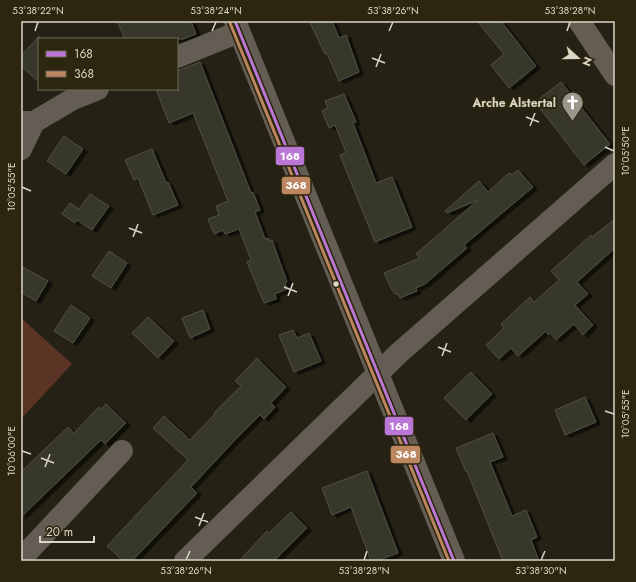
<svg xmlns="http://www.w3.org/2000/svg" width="636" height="582" font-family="Jost,sans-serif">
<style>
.green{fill:#5c3425}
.building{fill:#393929;stroke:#4e4f43;filter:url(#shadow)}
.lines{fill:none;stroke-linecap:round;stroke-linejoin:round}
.minor{stroke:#645d54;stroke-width:22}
.major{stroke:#655d50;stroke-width:22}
.bus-1-casing{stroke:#2c260e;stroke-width:6}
.bus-2-casing{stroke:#2c260e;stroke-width:6}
.bus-1{stroke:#ba77d6;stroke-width:3}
.bus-2{stroke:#bb8660;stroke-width:3}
.ticks{fill:none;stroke:#d9d6c8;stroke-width:1.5}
.bus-dot{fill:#d9d6c8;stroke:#2c260e;stroke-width:1.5}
.labels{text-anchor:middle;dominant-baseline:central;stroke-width:4;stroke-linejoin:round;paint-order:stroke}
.poi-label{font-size:12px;font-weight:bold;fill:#d9d6c8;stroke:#2c260e;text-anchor:end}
.line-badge{stroke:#2c260e;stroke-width:1.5}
.badge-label{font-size:11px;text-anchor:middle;font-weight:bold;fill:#fff}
.neatline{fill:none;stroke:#d9d6c8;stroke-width:1.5}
.ticks-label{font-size:10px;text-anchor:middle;fill:#d9d6c8}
</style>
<defs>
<filter id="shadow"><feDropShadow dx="4.5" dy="2.5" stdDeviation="0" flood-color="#0009"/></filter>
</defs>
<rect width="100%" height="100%" fill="#252215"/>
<!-- green -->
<path class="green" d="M21 318 72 364 21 419Z"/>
<!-- building -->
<g class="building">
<path d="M117 21H191L196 34 183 39H125Z"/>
<path d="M309 21H332L339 38 346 35 359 72 339 81 327 53 325 54Z"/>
<path d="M477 21H501L536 66 509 88 491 65 504 54Z"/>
<path d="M39 36V82L21 66V56Z"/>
<path d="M200 62 251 193 253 192 260 210 255 212 265 239 268 238 270 241 272 240 287 282 285 283 287 289 275 294 276 299 264 303 247 262 251 260 239 229 225 234 223 230 214 234 208 219 219 215 216 206 228 201 193 113 169 123 156 89H177V71Z"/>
<path d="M561 82 610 144 584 165 535 102Z"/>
<path d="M344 94 356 122 353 123 376 183 392 177 412 227 375 242 340 155 346 152 335 125 329 128 322 111 328 108 325 101Z"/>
<path d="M64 136 83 149 66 174 47 161Z"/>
<path d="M152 149 166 183 168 182 178 205 153 215 138 178 134 180 125 160Z"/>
<path d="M518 170 533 187 464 245 467 248 425 284 416 288 417 291 400 298 398 294H395L392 290 384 273 420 258 416 254 478 200 447 213 445 211 479 181 488 192 509 173 512 175Z"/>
<path d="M90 194 109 206 92 230 77 220 75 223 62 214 70 203 79 209Z"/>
<path d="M615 219V248L577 282 588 294 575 305 593 325 583 335 574 324 556 340 550 333 548 335 546 331 518 356 511 348 499 359 486 345 504 328 501 324 530 297 534 302 559 280 551 271 591 235 592 237Z"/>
<path d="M109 251 127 263 111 288 92 276Z"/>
<path d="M21 266 48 281 36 301 21 292Z"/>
<path d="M71 305 90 318 73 343 54 331Z"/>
<path d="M203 310 210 329 190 338 182 318Z"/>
<path d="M148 317 174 341 158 358 132 333Z"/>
<path d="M293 330 297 338 309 333 321 361 294 372 279 335Z"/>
<path d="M257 358 286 387 271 403 275 407 264 419 260 415 234 441 191 487 197 493 132 561H123L107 546 188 460 153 428 164 416 190 440 215 414 214 413 241 386 235 381Z"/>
<path d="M471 372 492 394 466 420 444 398Z"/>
<path d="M585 397 596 422 565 435 555 410Z"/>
<path d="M106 404 126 423 105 444 101 440 21 517V472L68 427 74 433 99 407 101 409Z"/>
<path d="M493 433 503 457 490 462 512 516 526 510 537 537 531 540 539 561H503L467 471 466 472 456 448Z"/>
<path d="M367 471 398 553 376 561H371L351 507 332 515 322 488Z"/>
<path d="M291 512 307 528 274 561H239L267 531 269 533Z"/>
</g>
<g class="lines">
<!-- minor -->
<g class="minor">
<path d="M235 21 454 561"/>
<path d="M177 57 239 32"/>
<path d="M21 122H34L73 99 98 89"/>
<path d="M21 149 34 122"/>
<path d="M21 559 122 451"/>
<path d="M185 561 399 353 615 164"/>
</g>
<!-- major -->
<path class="major" d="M579 21 615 75"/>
<defs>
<path id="bus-1" d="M235 21 454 561"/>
<path id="bus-2" d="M230 23 449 561"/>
</defs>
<!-- bus-1 casing -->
<use href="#bus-1" class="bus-1-casing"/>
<!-- bus-2 casing -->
<use href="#bus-2" class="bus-2-casing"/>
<!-- bus-1 -->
<use href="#bus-1" class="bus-1"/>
<!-- bus-2 -->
<use href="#bus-2" class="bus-2"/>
</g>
<!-- ticks -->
<path class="ticks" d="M35 31 38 22M212 31 216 22M389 31 393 22M567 31 570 22M372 58 385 63M376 67 381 54M526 117 539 122M530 126 535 113M605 147 614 151M22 187 31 191M129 228 142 233M133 237 138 224M284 287 297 292M288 296 293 283M438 347 451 352M442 356 447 343M605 411 614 414M22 451 31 454M41 458 54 463M45 467 50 454M195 517 208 522M199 526 204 513M186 560 190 551M364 560 367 551M541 560 545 551"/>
<!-- icons -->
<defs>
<symbol id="church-pin" viewBox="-11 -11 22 30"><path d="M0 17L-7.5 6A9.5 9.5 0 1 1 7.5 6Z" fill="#9a9789" stroke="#2c260e"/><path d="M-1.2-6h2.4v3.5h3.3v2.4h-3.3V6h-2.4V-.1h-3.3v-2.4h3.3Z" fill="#fff"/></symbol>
</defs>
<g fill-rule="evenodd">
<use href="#church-pin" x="560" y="90" width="25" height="34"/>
</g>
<!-- markers -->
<circle class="bus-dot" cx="336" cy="284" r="3.5"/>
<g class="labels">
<!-- poi labels -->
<g class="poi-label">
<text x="556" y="103">Arche Alstertal</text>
</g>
</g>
<g class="line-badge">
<rect x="275" y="146" width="30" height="20" rx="4" fill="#ba77d6"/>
<rect x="281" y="176" width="30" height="19" rx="4" fill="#bb8660"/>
<rect x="384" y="416" width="30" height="20" rx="4" fill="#ba77d6"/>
<rect x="390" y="445" width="31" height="19" rx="4" fill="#bb8660"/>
</g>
<g class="badge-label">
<text x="290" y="160">168</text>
<text x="296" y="189">368</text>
<text x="399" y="430">168</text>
<text x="406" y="458">368</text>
</g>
<!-- border -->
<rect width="636" height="582" fill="none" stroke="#2c260e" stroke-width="44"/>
<!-- legend -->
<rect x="38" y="38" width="140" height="52" fill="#2c260e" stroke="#716c58"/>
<rect x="46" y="51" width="20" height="6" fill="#ba77d6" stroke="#716c58"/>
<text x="74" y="58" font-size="12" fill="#d9d6c8">168</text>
<rect x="46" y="71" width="20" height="6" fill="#bb8660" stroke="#716c58"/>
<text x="74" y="78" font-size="12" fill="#d9d6c8">368</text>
<!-- north arrow -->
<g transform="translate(578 58) rotate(111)" stroke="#2c260e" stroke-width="3" paint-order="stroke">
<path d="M0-3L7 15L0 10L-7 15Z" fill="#d9d6c8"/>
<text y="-6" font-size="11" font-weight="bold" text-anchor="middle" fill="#d9d6c8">N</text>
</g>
<!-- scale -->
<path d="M40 536v6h54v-6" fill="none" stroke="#d9d6c8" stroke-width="2"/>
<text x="46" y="536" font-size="12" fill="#d9d6c8" stroke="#2c260e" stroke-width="3" paint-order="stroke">20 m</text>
<rect x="22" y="22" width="592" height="538" class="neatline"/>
<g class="ticks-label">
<text x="38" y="14">53°38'22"N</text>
<text x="216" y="14">53°38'24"N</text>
<text x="393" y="14">53°38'26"N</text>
<text x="570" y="14">53°38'28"N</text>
<text transform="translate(625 151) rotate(-90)" y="4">10°05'50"E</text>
<text transform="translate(11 187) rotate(-90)" y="4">10°05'55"E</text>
<text transform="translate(625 414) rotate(-90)" y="4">10°05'55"E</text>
<text transform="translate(11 451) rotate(-90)" y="4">10°06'00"E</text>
<text x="186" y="574">53°38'26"N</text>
<text x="364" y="574">53°38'28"N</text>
<text x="541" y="574">53°38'30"N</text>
</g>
</svg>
